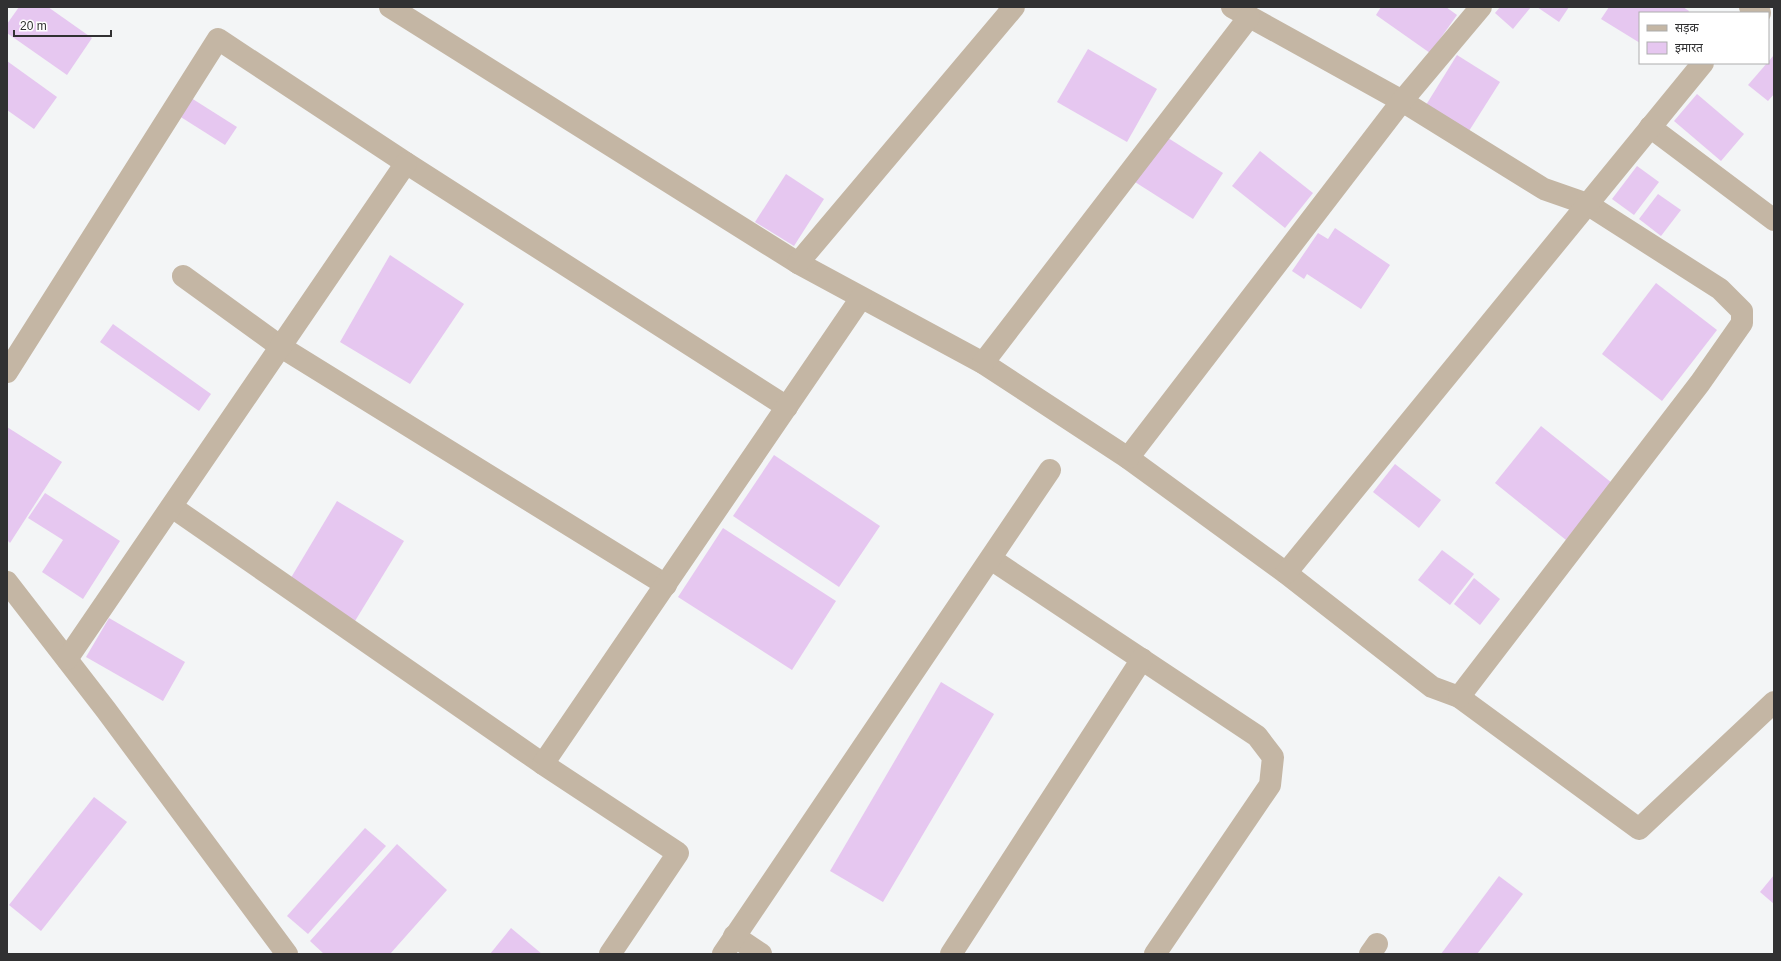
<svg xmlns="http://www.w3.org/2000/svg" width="1781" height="961" font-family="Arial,'Noto Sans Devanagari',sans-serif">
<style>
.building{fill:#e6c7f0}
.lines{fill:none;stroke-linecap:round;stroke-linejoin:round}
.street{stroke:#c4b6a4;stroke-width:22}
</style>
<rect width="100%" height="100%" fill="#f3f5f6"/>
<!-- building -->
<g class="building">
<path d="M19 7H48L92 38 67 75 7 33V24Z"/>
<path d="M1381 7H1446L1457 15 1430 53 1376 15Z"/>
<path d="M1500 7H1531L1513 29 1495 13Z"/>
<path d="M1537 7H1569L1559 22Z"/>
<path d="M1609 7H1683L1689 11 1688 13H1640V43L1601 19Z"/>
<path d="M1088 49 1157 89 1127 142 1057 102Z"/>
<path d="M1457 55 1500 82 1469 131 1426 105Z"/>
<path d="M1774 55V94L1768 101 1748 85Z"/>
<path d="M7 61 57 97 34 129 7 110Z"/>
<path d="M1697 94 1744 134 1721 161 1674 121Z"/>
<path d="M188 96 237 127 225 145 176 114Z"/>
<path d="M1165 136 1223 173 1193 219 1135 182Z"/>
<path d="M1260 151 1313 193 1285 228 1232 186Z"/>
<path d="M1637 166 1659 182 1634 215 1612 199Z"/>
<path d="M786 174 824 199 794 246 755 222Z"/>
<path d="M1658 194 1681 210 1661 236 1639 219Z"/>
<path d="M1335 228 1390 265 1361 309 1307 274 1304 279 1292 271 1318 233 1328 239Z"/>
<path d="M390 255 464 304 410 384 340 342Z"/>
<path d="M1656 283 1717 330 1662 401 1602 354Z"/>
<path d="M113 324 211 394 199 411 100 342Z"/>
<path d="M1541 426 1612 483 1566 540 1495 483Z"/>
<path d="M7 427 62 462 10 543 7 540Z"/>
<path d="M774 455 880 526 839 587 733 516Z"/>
<path d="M1395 464 1441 500 1419 528 1373 492Z"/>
<path d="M45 493 120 541 83 599 42 572 63 540 28 518Z"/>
<path d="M337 501 404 541 355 621 289 581Z"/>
<path d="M723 528 836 601 792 670 678 597Z"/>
<path d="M1442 550 1474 574 1450 605 1418 580Z"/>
<path d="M1474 578 1500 599 1480 625 1454 604Z"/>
<path d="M109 618 185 662 163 701 86 657Z"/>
<path d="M941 682 994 714 883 902 830 871Z"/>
<path d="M94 797 127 822 41 931 9 905Z"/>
<path d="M365 828 386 846 308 934 287 916Z"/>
<path d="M397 844 447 890 390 954H324L310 941Z"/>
<path d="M1774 875V904L1760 892Z"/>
<path d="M1499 876 1523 894 1477 954H1441Z"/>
<path d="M511 928 542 954H490Z"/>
</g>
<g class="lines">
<!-- street -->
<g class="street">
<path d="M390 7 798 263 983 363 1128 458 1286 573 1432 687 1459 697 1639 829 1774 702"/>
<path d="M1232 7 1402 101 1544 189 1587 204 1720 289 1742 311V323L1700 383 1459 697"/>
<path d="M1750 7 1760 13"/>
<path d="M1650 127 1774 220"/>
<path d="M798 263 1014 7"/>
<path d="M183 276 281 347 666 585"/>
<path d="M983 363 1249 17"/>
<path d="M7 372 218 39 406 163 787 407"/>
<path d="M1128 458 1402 101 1481 7"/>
<path d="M172 507 543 764"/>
<path d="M991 559 1257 736 1273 757 1270 785 1155 954"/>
<path d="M1286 573 1703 63"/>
<path d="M7 582 106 710 287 954"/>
<path d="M67 659 406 163"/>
<path d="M734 936 761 954"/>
<path d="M610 954 678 853 543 764 861 298"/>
<path d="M723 954 1050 470"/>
<path d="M951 954 1142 659"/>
<path d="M1370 954 1377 944"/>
</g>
</g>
<!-- border -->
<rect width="1781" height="961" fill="none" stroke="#313132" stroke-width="16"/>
<!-- legend -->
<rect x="1639" y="12" width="130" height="52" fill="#ffffff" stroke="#adadad"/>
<rect x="1647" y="25" width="20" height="6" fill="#c4b6a4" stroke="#adadad"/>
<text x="1675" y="32" font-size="12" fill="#313132">सड़क</text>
<rect x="1647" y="42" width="20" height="12" fill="#e6c7f0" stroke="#adadad"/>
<text x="1675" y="52" font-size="12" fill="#313132">इमारत</text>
<!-- scale -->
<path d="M14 30v6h97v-6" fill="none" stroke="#313132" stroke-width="2"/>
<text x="20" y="30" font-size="12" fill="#313132" stroke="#ffffff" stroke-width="3" paint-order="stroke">20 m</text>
</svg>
